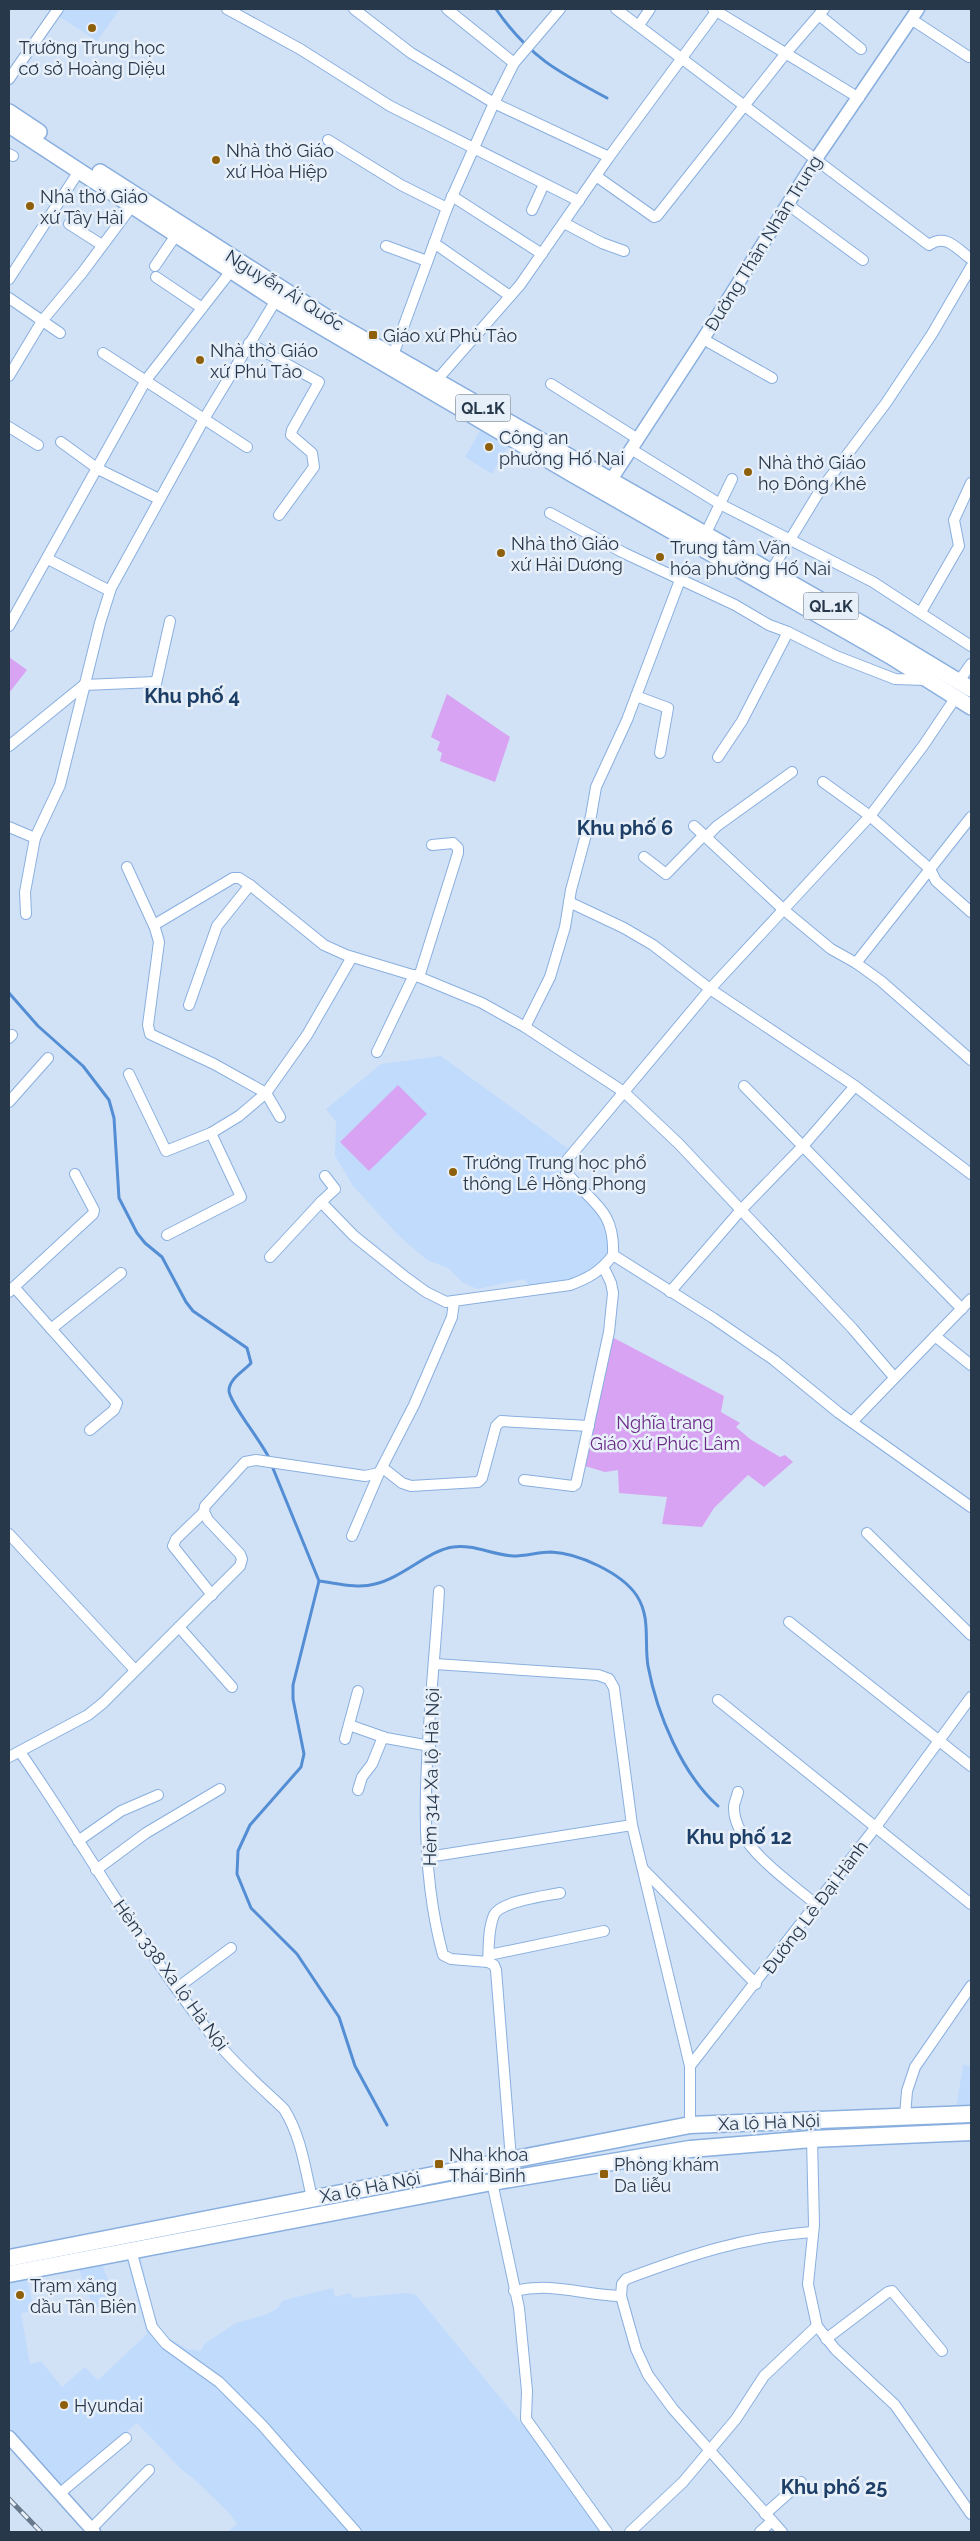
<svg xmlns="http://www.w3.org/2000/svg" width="980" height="2541" font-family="Raleway,sans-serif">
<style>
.built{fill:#c1dbfc}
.green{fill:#d8a3f2}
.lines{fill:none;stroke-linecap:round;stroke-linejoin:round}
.stream{stroke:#538ed5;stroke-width:3}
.minor-casing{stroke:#89afdf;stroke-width:12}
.tertiary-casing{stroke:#89afdf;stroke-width:15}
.primary-casing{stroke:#89afdf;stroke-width:18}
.trunk-casing{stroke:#89afdf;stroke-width:19}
.minor{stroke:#fff;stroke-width:10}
.tertiary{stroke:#fff;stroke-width:12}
.primary{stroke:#fff;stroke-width:15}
.trunk{stroke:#fff;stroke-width:16}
.rail-casing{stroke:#69798c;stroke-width:5}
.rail{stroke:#e7eff9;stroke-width:3;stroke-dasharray:9;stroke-linecap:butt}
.poi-dot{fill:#8f600b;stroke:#e7eff9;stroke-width:2}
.labels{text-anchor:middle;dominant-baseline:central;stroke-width:5;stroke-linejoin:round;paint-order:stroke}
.shield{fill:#e7eff9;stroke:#616f7f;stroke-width:1}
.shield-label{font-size:16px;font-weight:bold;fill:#28384b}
.poi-label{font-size:18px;fill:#28384b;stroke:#e7eff9;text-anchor:start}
.street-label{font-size:18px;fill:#28384b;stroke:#e7eff9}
.park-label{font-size:18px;fill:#6b2a86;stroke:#e7eff9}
.quarter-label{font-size:20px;font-weight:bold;fill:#1d3f67;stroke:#e7eff9}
</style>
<rect width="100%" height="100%" fill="#d2e2f6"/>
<!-- built -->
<g class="built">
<path d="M48 9H120L97 41Z"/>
<path d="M482 427 510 443 492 474 465 457Z"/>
<path d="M441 1056 570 1150 563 1159 607 1226 610 1254 601 1265 569 1281 529 1286 524 1279 477 1289 462 1282 448 1268 427 1260 398 1235 353 1186 335 1156 336 1122 326 1109 381 1064Z"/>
<path d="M963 2065 971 2066V2102L970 2108 956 2109Z"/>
<path d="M140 2255 157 2327 170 2339 187 2349 201 2351 204 2344 236 2323 265 2315 278 2308 282 2301 292 2298 333 2288 335 2297 350 2293 352 2298 407 2293 416 2295 530 2434 602 2532H227L237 2524 230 2514 195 2480 181 2469 137 2423 59 2489 9 2432V2280L26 2276 35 2311 21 2313 30 2364 41 2361 62 2387 85 2367 98 2380 147 2334 126 2257Z"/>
<path d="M101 2262 116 2300 94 2309 78 2267Z"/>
</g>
<!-- green -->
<g class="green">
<path d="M9 657 27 670 9 693Z"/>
<path d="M447 694 510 737 495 782 440 761 442 753 437 750 440 742 431 737Z"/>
<path d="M398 1085 427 1114 369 1171 340 1142Z"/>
<path d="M612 1337 724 1396 721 1412 740 1423 736 1427 750 1439 780 1457 785 1455 793 1462 764 1487 748 1475 714 1508 702 1527 662 1524 667 1497 619 1493 618 1470 605 1472 585 1466Z"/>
</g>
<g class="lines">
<!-- stream -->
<g class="stream">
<path d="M496 9C528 56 558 72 607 98"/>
<path d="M9 993 38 1026 83 1066 109 1100 114 1118 119 1198 137 1233 145 1243 162 1257 186 1302 193 1311 247 1348 251 1363C244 1371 230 1378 229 1390 228 1401 263 1443 270 1460"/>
<path d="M272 1466 319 1581C336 1583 358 1589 375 1584 402 1578 429 1550 453 1547 473 1544 493 1555 513 1556 526 1556 539 1552 551 1552 578 1553 622 1573 637 1596 651 1618 644 1642 648 1666 657 1714 682 1774 718 1806"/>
<path d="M319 1581 293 1685V1699L304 1754 301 1767 250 1825 238 1851 237 1874 251 1908 297 1954 339 2017 355 2066 387 2125"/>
</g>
<defs>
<g id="minor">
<path d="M227 9 300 49 390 106 579 201"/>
<path d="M354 9 411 53 494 103 609 157"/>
<path d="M447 9 514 63"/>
<path d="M616 9 929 245C946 233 957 249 971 259"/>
<path d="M713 9 859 98"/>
<path d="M819 15 861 49"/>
<path d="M911 19 969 57"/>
<path d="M639 25 650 9"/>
<path d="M9 79 58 9"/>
<path d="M328 140 401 185 447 208"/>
<path d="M9 154 13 156"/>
<path d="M596 176 654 217 657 216 786 53 824 9"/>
<path d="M452 196 542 254"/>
<path d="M787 204 863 260"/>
<path d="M532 210 544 184"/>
<path d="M564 223 602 243 624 251"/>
<path d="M69 224 102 245"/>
<path d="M434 243 510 296"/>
<path d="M386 246 427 261"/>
<path d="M155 266 176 235"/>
<path d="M156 277 202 308"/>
<path d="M9 279 79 171"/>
<path d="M9 298 60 333"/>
<path d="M703 339 772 378"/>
<path d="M249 343 319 382 292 430 291 435 312 453 314 467 279 515"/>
<path d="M103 353 247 447"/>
<path d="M393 355 447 208 494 103 514 63 560 9"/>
<path d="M9 376 42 321 82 273 132 206"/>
<path d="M436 381 520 285 609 157 718 9"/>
<path d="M551 384 638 439"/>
<path d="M9 427 38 445"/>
<path d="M61 442 98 469 159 499"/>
<path d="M631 449 720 504 873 582 971 646"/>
<path d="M550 513 624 553 735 605 769 625 788 632 836 656 895 679 925 680"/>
<path d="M705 535 732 479"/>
<path d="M48 559 110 591"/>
<path d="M771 571 819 492 886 403 932 334 971 267"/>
<path d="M921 612 959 546 954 520 971 483"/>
<path d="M9 626 146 380 231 271"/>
<path d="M959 681 971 664"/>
<path d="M636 696 668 708 660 753"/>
<path d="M153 697 170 621"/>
<path d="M9 746 84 685 155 682"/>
<path d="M718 757 742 721 788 632"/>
<path d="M823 782 870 816 930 869 936 881 971 912"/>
<path d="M694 826 784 910 831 949 856 963 881 981 971 1060"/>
<path d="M9 827 35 838"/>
<path d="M706 837 717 826 792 772"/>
<path d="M644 857 666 874 704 835"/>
<path d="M127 867 155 928 159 942 148 1025 150 1034 214 1064 266 1093 280 1117"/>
<path d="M569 902 624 928 653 945 710 989 855 1086 971 1174"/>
<path d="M26 914 25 892 35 838 60 785 100 623 111 588 204 419 276 300"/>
<path d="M154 925 233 878H239L250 885"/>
<path d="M856 963 971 817"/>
<path d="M419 977 458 853V848L453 843 432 845"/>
<path d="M189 1005 217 926 250 885 324 945 346 955 419 977 482 1003 525 1027 624 1092 679 1144 852 1328 894 1377"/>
<path d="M525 1027 550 977 565 927 571 890 591 816 596 787 627 720 680 580"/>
<path d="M9 1038 12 1035"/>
<path d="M377 1052 414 975"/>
<path d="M129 1074 166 1151 211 1133 239 1116 266 1093 307 1035 352 957"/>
<path d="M744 1086 962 1309"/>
<path d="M9 1102 48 1058"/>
<path d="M321 1202 335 1189 325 1176"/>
<path d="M167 1235 241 1197 211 1133"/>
<path d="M613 1255 713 1318 774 1360 839 1413 971 1507"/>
<path d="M270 1257 321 1202 354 1236 404 1276 426 1292 446 1302 570 1285C589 1278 601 1271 613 1255 615 1209 592 1204 566 1172L567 1160 710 989 870 816 923 746 956 697"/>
<path d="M14 1287 93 1214 94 1210 75 1174"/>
<path d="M9 1292 14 1287 117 1403 114 1410 90 1430"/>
<path d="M670 1292 740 1211 803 1146 855 1086"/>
<path d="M51 1329 121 1273"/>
<path d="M935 1336 971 1365"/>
<path d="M852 1422 971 1299"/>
<path d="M383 1468 402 1483 411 1486 478 1482 482 1478 496 1426 501 1421 589 1426"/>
<path d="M524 1480 573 1486 576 1484 609 1332 613 1293 611 1283 604 1268"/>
<path d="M204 1512 176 1539 173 1546 212 1595"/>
<path d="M867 1533 971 1635"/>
<path d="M9 1534 135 1670"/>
<path d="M352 1536 379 1473"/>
<path d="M439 1591C432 1711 411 1838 443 1955L451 1959 488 1962 494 1965 496 1970 511 2159"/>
<path d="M789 1622 971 1766"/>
<path d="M179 1627 232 1687"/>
<path d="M435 1664 598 1675 609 1679 614 1688 632 1825 690 2066"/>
<path d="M718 1700 971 1904"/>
<path d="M349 1725 386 1738 430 1746"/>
<path d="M345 1739 358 1691"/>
<path d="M20 1752C88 1850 146 1956 222 2048 241 2070 264 2090 284 2109 301 2136 305 2168 312 2198"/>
<path d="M9 1757 88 1715 103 1703 240 1566 242 1559 240 1554 208 1520 204 1512 205 1506 245 1462 256 1460 365 1476 379 1473 414 1405 452 1317 454 1302"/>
<path d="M358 1790 362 1777 372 1764 383 1737"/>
<path d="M738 1792C737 1797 734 1803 734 1807 733 1845 791 1883 817 1905"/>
<path d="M78 1841 121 1811 158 1795"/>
<path d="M428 1857 632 1825"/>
<path d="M643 1869 756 1984"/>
<path d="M96 1870 146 1833 220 1789"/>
<path d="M489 1955 604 1931"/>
<path d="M488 1962C489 1947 488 1929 494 1915 501 1901 545 1896 560 1893"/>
<path d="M177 1988 231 1948"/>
<path d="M905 2116 907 2091 915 2067 971 1986"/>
<path d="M690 2125V2066L875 1828 971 1697"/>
<path d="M812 2139 814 2225 808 2284 817 2326 835 2349 895 2405 971 2514"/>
<path d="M492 2182 519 2308 527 2391 526 2419 607 2532"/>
<path d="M131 2250 152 2327 166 2344 219 2382 262 2425 356 2532"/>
<path d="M514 2291C555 2282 581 2295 621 2296"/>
<path d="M826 2339 888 2292 892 2291 942 2351"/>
<path d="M59 2494 126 2438"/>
<path d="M765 2514 801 2482"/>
<path d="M91 2529 149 2470"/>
<path d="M630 2532 683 2482 736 2419 764 2376 817 2326"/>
<path d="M760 2532 772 2521"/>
<path d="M782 2532 673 2409 648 2375 636 2349 621 2296 622 2284 626 2279C690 2255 743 2237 812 2232"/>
</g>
<g id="tertiary">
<path d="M611 480 703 339 816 159 918 9"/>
<path d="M9 2437 94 2532"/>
</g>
<g id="primary">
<path d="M9 112 39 132"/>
<path d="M9 125 276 300 572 474 890 656 971 707"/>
<path d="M100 172 337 324 882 635 971 689"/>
</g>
<g id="trunk">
<path d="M9 2258 690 2125 971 2114"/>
<path d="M9 2274 492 2182 690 2149 812 2139 971 2132"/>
</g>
</defs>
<!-- minor casing -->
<use href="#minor" class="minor-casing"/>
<!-- tertiary casing -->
<use href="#tertiary" class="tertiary-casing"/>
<!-- primary casing -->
<use href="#primary" class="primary-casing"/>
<!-- trunk casing -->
<use href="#trunk" class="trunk-casing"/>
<!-- minor -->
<use href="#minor" class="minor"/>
<!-- tertiary -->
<use href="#tertiary" class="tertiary"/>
<!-- primary -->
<use href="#primary" class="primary"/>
<!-- trunk -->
<use href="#trunk" class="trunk"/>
<defs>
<path id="rail" d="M9 2499 41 2532"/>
</defs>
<!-- rail casing -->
<use href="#rail" class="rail-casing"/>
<!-- rail -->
<use href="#rail" class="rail"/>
</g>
<!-- markers -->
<g class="poi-dot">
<circle cx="92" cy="28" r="5"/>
<circle cx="216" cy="160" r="5"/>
<circle cx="30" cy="206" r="5"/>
<rect x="368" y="330" width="10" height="10" rx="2.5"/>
<circle cx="200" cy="360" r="5"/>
<circle cx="489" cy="447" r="5"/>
<circle cx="748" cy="472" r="5"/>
<circle cx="501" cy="553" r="5"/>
<circle cx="660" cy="557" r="5"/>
<circle cx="453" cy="1172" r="5"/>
<rect x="434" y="2159" width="10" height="10" rx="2.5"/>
<rect x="599" y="2169" width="10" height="10" rx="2.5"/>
<circle cx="20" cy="2295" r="5"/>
<circle cx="64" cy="2405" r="5"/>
</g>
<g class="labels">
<!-- shield labels -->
<g class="shield">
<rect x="455.5" y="394.5" width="55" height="27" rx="4"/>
<rect x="803.5" y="592.5" width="55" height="27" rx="4"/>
</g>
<g class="shield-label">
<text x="483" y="408">QL.1K</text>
<text x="831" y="606">QL.1K</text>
</g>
<!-- poi labels -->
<g class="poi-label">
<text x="92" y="47" text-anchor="middle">Trường Trung học<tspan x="92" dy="21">cơ sở Hoàng Diệu</tspan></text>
<text x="226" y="150">Nhà thờ Giáo<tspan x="226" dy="21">xứ Hòa Hiệp</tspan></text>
<text x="40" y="196">Nhà thờ Giáo<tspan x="40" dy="21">xứ Tây Hải</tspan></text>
<text x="383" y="335">Giáo xứ Phù Tảo</text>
<text x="210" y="350">Nhà thờ Giáo<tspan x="210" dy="21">xứ Phú Tảo</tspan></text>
<text x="499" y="437">Công an<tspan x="499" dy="21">phường Hố Nai</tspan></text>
<text x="758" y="462">Nhà thờ Giáo<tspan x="758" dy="21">họ Đông Khê</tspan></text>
<text x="511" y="543">Nhà thờ Giáo<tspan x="511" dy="21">xứ Hải Dương</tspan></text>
<text x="670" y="547">Trung tâm Văn<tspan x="670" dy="21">hóa phường Hố Nai</tspan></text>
<text x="463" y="1162">Trường Trung học phổ<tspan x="463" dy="21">thông Lê Hồng Phong</tspan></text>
<text x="449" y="2154">Nha khoa<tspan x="449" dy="21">Thái Bình</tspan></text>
<text x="614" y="2164">Phòng khám<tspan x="614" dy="21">Da liễu</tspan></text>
<text x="30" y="2285">Trạm xăng<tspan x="30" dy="21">dầu Tân Biên</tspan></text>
<text x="74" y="2405">Hyundai</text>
</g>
<!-- street labels -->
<g class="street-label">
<text transform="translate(763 243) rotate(-58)">Đường Thân Nhân Trung</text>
<text transform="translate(285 290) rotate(32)">Nguyễn Ái Quốc</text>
<text transform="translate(431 1777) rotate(-89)">Hẻm 314 Xa lộ Hà Nội</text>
<text transform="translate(815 1907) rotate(-53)">Đường Lê Đại Hành</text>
<text transform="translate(171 1975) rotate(54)">Hẻm 338 Xa lộ Hà Nội</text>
<text transform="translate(769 2122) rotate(-2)">Xa lộ Hà Nội</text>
<text transform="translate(370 2187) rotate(-11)">Xa lộ Hà Nội</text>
</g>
<!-- park labels -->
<g class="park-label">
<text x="665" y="1422">Nghĩa trang<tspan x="665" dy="21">Giáo xứ Phúc Lâm</tspan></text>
</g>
<!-- quarter labels -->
<g class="quarter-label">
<text x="192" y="696">Khu phố 4</text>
<text x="625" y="828">Khu phố 6</text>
<text x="739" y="1837">Khu phố 12</text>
<text x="834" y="2487">Khu phố 25</text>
</g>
</g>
<!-- border -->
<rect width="980" height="2541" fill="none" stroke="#28384b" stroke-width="20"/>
</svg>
